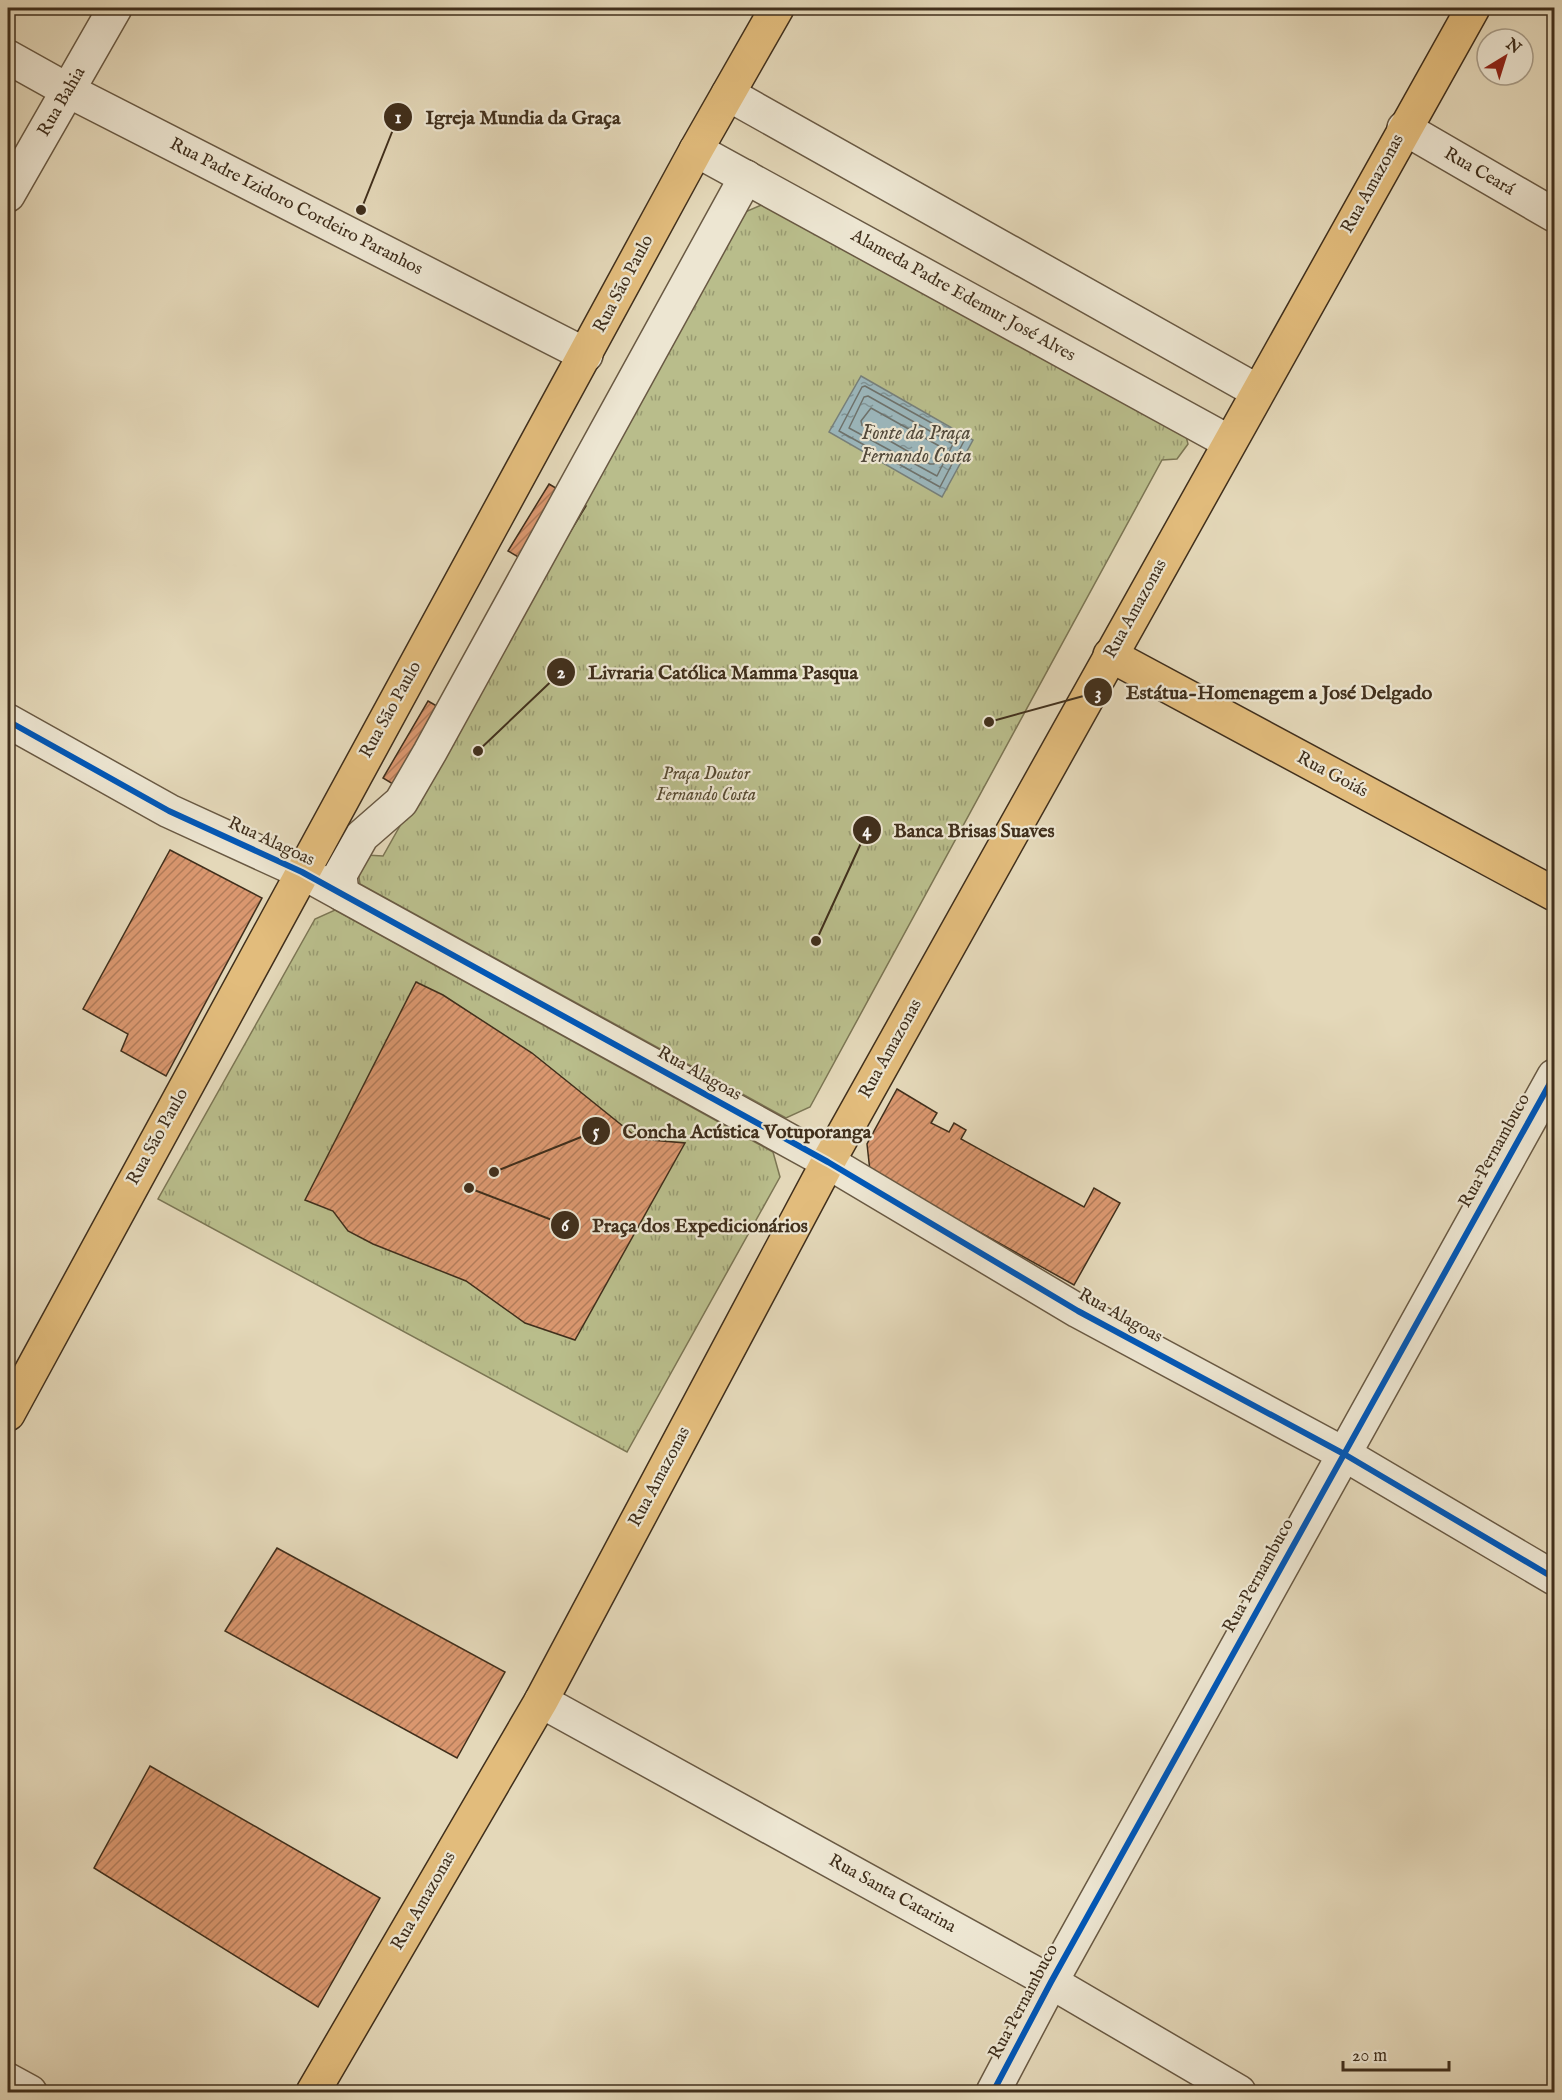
<svg xmlns="http://www.w3.org/2000/svg" width="1562" height="2100" font-family="'IM FELL English',serif">
<style>
.park{fill:url(#park-tufts);stroke:#7c7654;stroke-width:1.5}
.water{fill:url(#water-ripples);stroke:#77807b;stroke-width:1.5}
.lines{fill:none;stroke-linecap:round;stroke-linejoin:round}
.shore{stroke:#6e726c;stroke-width:1.5}
.building{fill:url(#building-hatch);stroke:#402f1c;stroke-width:1.5}
.minor-casing{stroke:#695943;stroke-width:36}
.major-casing{stroke:#402f1c;stroke-width:36}
.minor{stroke:#ede6d2;stroke-width:33}
.major{stroke:#e2bc7c;stroke-width:33}
.cycleway-casing{stroke:#ede6d2;stroke-width:10}
.cycleway{stroke:#0057b8;stroke-width:6}
.labels{text-anchor:middle;dominant-baseline:central;stroke-width:4.5;stroke-linejoin:round;paint-order:stroke}
.street-label{font-size:18px;fill:#402f1c;stroke:#ede6d2}
.park-label{font-size:18px;font-style:italic;fill:#584b32;stroke:#ede6d2}
.water-label{font-size:20px;font-style:italic;fill:#524a3c;stroke:#ede6d2}
.leader{fill:none;stroke:#402f1c;stroke-width:2}
.callout-dot{fill:#402f1c;stroke:#ede6d2;stroke-width:2}
.mark-label{font-size:18px;text-anchor:middle;font-weight:bold;fill:#fff}
.callout-label{font-size:20px;text-anchor:middle;font-weight:bold;fill:#402f1c;stroke:#ede6d2;stroke-width:4.5;stroke-linejoin:round;paint-order:stroke}
</style>
<defs>
<pattern id="park-tufts" width="24" height="20" patternUnits="userSpaceOnUse" patternTransform="scale(1.5)"><rect width="24" height="20" fill="#b9bd8b"/><path d="M3 7l-1-3M5 7V3M7 7l1-3M15 17l-1-3M17 17v-4M19 17l1-3" fill="none" stroke="#989a71"/></pattern>
<pattern id="water-ripples" width="26" height="14" patternUnits="userSpaceOnUse" patternTransform="scale(1.5)"><rect width="26" height="14" fill="#9bb6bb"/><path d="M2 4q2-2 4 0t4 0M15 11q2-2 4 0t4 0" fill="none" stroke="#809497"/></pattern>
<pattern id="building-hatch" width="6" height="6" patternUnits="userSpaceOnUse" patternTransform="scale(1.5)"><rect width="6" height="6" fill="#da976f"/><path d="M-1 1l2-2M0 6l6-6M5 7l2-2" fill="none" stroke="#b27c5a"/></pattern>
</defs>
<rect width="100%" height="100%" fill="#e4d8b9"/>
<filter id="stains"><feTurbulence type="fractalNoise" baseFrequency=".00333" numOctaves="4"/><feColorMatrix values="0 0 0 0 .2 0 0 0 0 .09 0 0 0 0 .02 0 0 0 .5 -.17"/></filter>
<radialGradient id="worn" r=".72"><stop offset=".6" stop-color="#630" stop-opacity="0"/><stop offset="1" stop-color="#630" stop-opacity=".3"/></radialGradient>
<!-- park -->
<g class="park">
<path d="M766 203 1185 432 1188 444 1177 459 1162 460 810 1107 786 1118 360 884 358 871 366 855 383 856 745 212Z"/>
<path d="M335 910 773 1152 780 1177 627 1452 158 1199 315 919Z"/>
</g>
<!-- water -->
<path class="water" d="M861 376 973 440 942 497 829 432Z"/>
<g class="lines">
<!-- shore -->
<g class="shore">
<path d="M865 386 964 441 940 487 839 431 862 387Z"/>
<path d="M868 396 953 444 937 476 849 428 864 397Z"/>
<path d="M871 408 941 447 934 464H930L862 425 861 421Z"/>
</g>
</g>
<!-- building -->
<g class="building">
<path d="M549 484 586 506 545 573 508 551Z"/>
<path d="M428 701 461 720 416 798 383 778Z"/>
<path d="M170 850 262 898 166 1076 121 1051 128 1034 83 1009Z"/>
<path d="M416 982 443 995 532 1053 639 1139 685 1143 575 1340 525 1323 466 1281 373 1244 348 1231 333 1211 305 1200Z"/>
<path d="M897 1089 937 1113 931 1123 949 1132 954 1123 966 1130 961 1139 1084 1207 1094 1188 1120 1203 1074 1285 870 1171 867 1144Z"/>
<path d="M277 1548 505 1672 457 1758 225 1631Z"/>
<path d="M150 1766 380 1898 318 2007 94 1868Z"/>
</g>
<g class="lines">
<defs>
<g id="minor">
<path d="M8 57 69 91 586 355"/>
<path d="M728 94 1257 391"/>
<path d="M1404 128 1554 215"/>
<path d="M696 150 1229 442"/>
<path d="M8 195 115 8"/>
<path d="M8 721 169 811 302 872 828 1162 1078 1311 1344 1454 1554 1578"/>
<path d="M342 894 340 875 362 836 401 802 430 752 746 177"/>
<path d="M541 1701 1051 1982 1239 2092"/>
<path d="M8 2080 30 2092"/>
<path d="M993 2092 1051 1982 1554 1076"/>
</g>
<g id="major">
<path d="M1110 655 1554 894"/>
<path d="M8 1414 696 150 777 8"/>
<path d="M313 2092 541 1701 828 1162 1473 8"/>
</g>
</defs>
<!-- minor casing -->
<use href="#minor" class="minor-casing"/>
<!-- major casing -->
<use href="#major" class="major-casing"/>
<!-- minor -->
<use href="#minor" class="minor"/>
<!-- major -->
<use href="#major" class="major"/>
<defs>
<g id="cycleway">
<path d="M8 721 169 811 302 872 828 1162 1078 1311 1344 1454 1554 1578"/>
<path d="M993 2092 1051 1982 1554 1076"/>
</g>
</defs>
<!-- cycleway casing -->
<use href="#cycleway" class="cycleway-casing"/>
<!-- cycleway -->
<use href="#cycleway" class="cycleway"/>
</g>
<g class="labels">
<!-- street labels -->
<g class="street-label">
<text transform="translate(62 102) rotate(-60)">Rua Bahia</text>
<text transform="translate(1479 172) rotate(30)">Rua Ceará</text>
<text transform="translate(1373 184) rotate(-61)">Rua Amazonas</text>
<text transform="translate(296 207) rotate(27)">Rua Padre Izidoro Cordeiro Paranhos</text>
<text transform="translate(624 284) rotate(-62)">Rua São Paulo</text>
<text transform="translate(963 296) rotate(29)">Alameda Padre Edemur José Alves</text>
<text transform="translate(1136 609) rotate(-61)">Rua Amazonas</text>
<text transform="translate(391 710) rotate(-61)">Rua São Paulo</text>
<text transform="translate(1332 775) rotate(28)">Rua Goiás</text>
<text transform="translate(271 842) rotate(25)">Rua Alagoas</text>
<text transform="translate(891 1049) rotate(-61)">Rua Amazonas</text>
<text transform="translate(699 1074) rotate(29)">Rua Alagoas</text>
<text transform="translate(158 1137) rotate(-61)">Rua São Paulo</text>
<text transform="translate(1495 1151) rotate(-61)">Rua Pernambuco</text>
<text transform="translate(1120 1316) rotate(29)">Rua Alagoas</text>
<text transform="translate(660 1477) rotate(-62)">Rua Amazonas</text>
<text transform="translate(1259 1576) rotate(-61)">Rua Pernambuco</text>
<text transform="translate(892 1894) rotate(29)">Rua Santa Catarina</text>
<text transform="translate(424 1901) rotate(-60)">Rua Amazonas</text>
<text transform="translate(1024 2002) rotate(-62)">Rua Pernambuco</text>
</g>
<!-- park labels -->
<g class="park-label">
<text x="706" y="774">Praça Doutor<tspan x="706" dy="21">Fernando Costa</tspan></text>
</g>
<!-- water labels -->
<g class="water-label">
<text x="916" y="433">Fonte da Praça<tspan x="916" dy="23">Fernando Costa</tspan></text>
</g>
</g>
<!-- callouts -->
<path class="leader" d="M361 210L398 117M478 751L561 672M989 722L1098 692M816 941L867 830M494 1172L596 1131M469 1188L565 1225"/>
<g class="callout-dot">
<circle cx="361" cy="210" r="6"/>
<circle cx="478" cy="751" r="6"/>
<circle cx="989" cy="722" r="6"/>
<circle cx="816" cy="941" r="6"/>
<circle cx="494" cy="1172" r="6"/>
<circle cx="469" cy="1188" r="6"/>
<circle cx="398" cy="117" r="15"/>
<circle cx="561" cy="672" r="15"/>
<circle cx="1098" cy="692" r="15"/>
<circle cx="867" cy="830" r="15"/>
<circle cx="596" cy="1131" r="15"/>
<circle cx="565" cy="1225" r="15"/>
</g>
<g class="mark-label">
<text x="398" y="123">1</text>
<text x="561" y="678">2</text>
<text x="1098" y="699">3</text>
<text x="867" y="836">4</text>
<text x="596" y="1137">5</text>
<text x="565" y="1231">6</text>
</g>
<g class="callout-label">
<text x="523" y="124">Igreja Mundia da Graça</text>
<text x="723" y="679">Livraria Católica Mamma Pasqua</text>
<text x="1279" y="699">Estátua-Homenagem a José Delgado</text>
<text x="974" y="837">Banca Brisas Suaves</text>
<text x="747" y="1138">Concha Acústica Votuporanga</text>
<text x="700" y="1232">Praça dos Expedicionários</text>
</g>
<!-- margin -->
<rect width="1562" height="2100" fill="none" stroke="#e4d8b9" stroke-width="30"/>
<rect x="9" y="9" width="1544" height="2082" fill="none" stroke="#402f1c" stroke-width="3"/>
<rect x="15" y="15" width="1532" height="2070" fill="none" stroke="#402f1c" stroke-width="1.5"/>
<!-- north arrow -->
<g transform="translate(1505 57) rotate(38)"><circle r="28" fill="#ede6d2" stroke="#a89d89" stroke-width="1.5"/>
<path d="M0-4.5L10 22L0 15L-10 22Z" fill="#8f2418"/>
<text y="-9" font-size="16" font-weight="bold" text-anchor="middle" fill="#402f1c">N</text>
</g>
<!-- scale -->
<path d="M1343 2061v9h106v-9" fill="none" stroke="#402f1c" stroke-width="3"/>
<text x="1352" y="2061" font-size="18" fill="#402f1c" stroke="#ede6d2" stroke-width="4.5" paint-order="stroke">20 m</text>
<rect width="100%" height="100%" filter="url(#stains)"/>
<rect width="100%" height="100%" fill="url(#worn)"/>
</svg>
